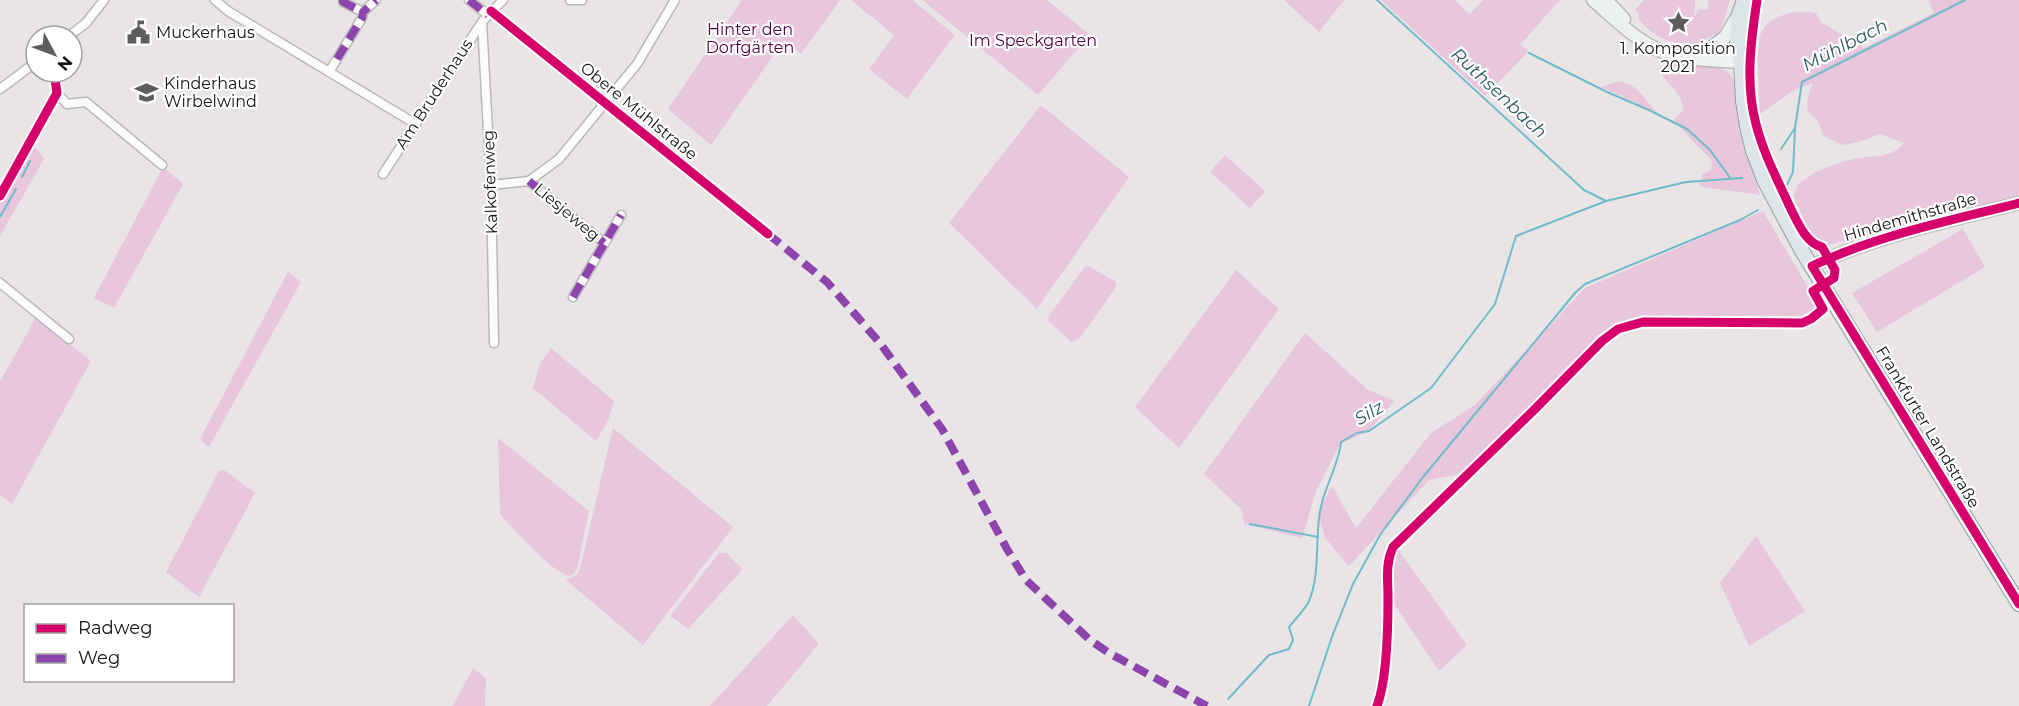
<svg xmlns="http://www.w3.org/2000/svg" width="2019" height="706" font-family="Montserrat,sans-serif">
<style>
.green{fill:#e8c6db}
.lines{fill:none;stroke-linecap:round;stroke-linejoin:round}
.stream{stroke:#71bbca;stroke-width:2}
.street-casing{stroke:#bbb8b9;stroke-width:11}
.secondary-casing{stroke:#bbb8b9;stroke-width:15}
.primary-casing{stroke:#94a0a3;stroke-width:16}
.street{stroke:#fcfbfb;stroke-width:8}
.secondary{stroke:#edf0f1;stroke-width:12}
.primary{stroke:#dee5e7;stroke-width:14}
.quiet{stroke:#8e44ad;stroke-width:8;stroke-dasharray:15 8;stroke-linecap:butt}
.cycleway-casing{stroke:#fff;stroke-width:13}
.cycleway{stroke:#d6006c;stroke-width:9}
.labels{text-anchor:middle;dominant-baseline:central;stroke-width:4.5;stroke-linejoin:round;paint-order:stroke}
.park-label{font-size:16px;fill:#52003e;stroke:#fff}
.poi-label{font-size:16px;fill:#141213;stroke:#fff;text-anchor:start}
.street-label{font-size:16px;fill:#141213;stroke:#fff}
.water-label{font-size:18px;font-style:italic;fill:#2d5a63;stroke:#fff}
</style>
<rect width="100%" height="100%" fill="#e9e5e7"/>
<!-- green -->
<g class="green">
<path d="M742 0H840L801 54 784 40 711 145 668 109Z"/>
<path d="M851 0H912L955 35 907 99 869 69 894 35Z"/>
<path d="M922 0H1047L1090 35 1038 95Z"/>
<path d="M1284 0H1344L1319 32Z"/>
<path d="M1381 0H1454L1470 14 1483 0H1560L1520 45 1528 50 1527 53 1485 96Z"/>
<path d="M1644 0H1695L1694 17 1699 9 1708 10V0H1730L1720 32 1690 47 1688 43C1669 45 1651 34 1639 20V13L1635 10Z"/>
<path d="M1928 0H2019V197L1824 246 1809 231 1794 197C1795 192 1796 186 1799 184 1811 171 1844 160 1860 158 1877 155 1892 158 1904 143L1880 134 1859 142 1842 145 1824 136 1818 122 1807 110 1808 96 1813 83 1791 92 1760 114C1760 97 1755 47 1761 33 1770 14 1797 9 1816 13L1821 22 1864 48 1934 13Z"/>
<path d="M1670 62C1674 63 1679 65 1684 66 1702 69 1727 60 1734 82L1742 137 1760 195 1703 187 1699 184 1703 174 1711 170 1712 161 1676 123 1675 118 1683 111C1685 94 1663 83 1659 68L1664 66 1672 73Z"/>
<path d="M1616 82C1637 81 1645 101 1658 113L1601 87Z"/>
<path d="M1041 105 1129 177 1037 309 949 223Z"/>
<path d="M32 143 44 159 0 236V203Z"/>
<path d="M1225 155 1265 191 1250 208 1210 172Z"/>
<path d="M163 167 183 184 114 308 94 298Z"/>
<path d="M1763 211 1819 306C1812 314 1805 317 1795 320L1645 318 1617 325 1588 350 1464 473 1429 480 1349 566 1325 538 1318 512 1332 486 1356 528 1431 433 1475 405 1585 288Z"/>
<path d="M1963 229 1985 267 1877 332 1852 293Z"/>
<path d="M1088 266 1116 282V287L1080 338 1072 342 1048 321 1049 316 1084 268Z"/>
<path d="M1236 270 1279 309 1179 448 1135 407Z"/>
<path d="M288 272 301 282 209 447 200 439Z"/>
<path d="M36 317 91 361 12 504 0 495V382Z"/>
<path d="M1305 333 1367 389 1394 401 1369 431 1340 444 1316 491 1302 538 1244 524 1243 514 1240 508 1204 474Z"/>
<path d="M551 348 614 401 608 421 596 441 533 388 540 364Z"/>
<path d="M613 428 733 527 643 645 566 580 577 575 580 569Z"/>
<path d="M498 438 589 511 578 565 574 573 569 576C555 574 510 527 500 514Z"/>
<path d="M224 470 255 493 199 597 166 572 219 471Z"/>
<path d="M1756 536 1805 611 1749 646 1720 583Z"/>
<path d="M1397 548 1467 645 1439 671 1390 598 1391 566Z"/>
<path d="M719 553H726L743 569 688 629 670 616Z"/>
<path d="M793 615 819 644 767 706H710Z"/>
<path d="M473 668 486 678 485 706H453Z"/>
</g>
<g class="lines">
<!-- stream -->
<g class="stream">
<path d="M1377 0 1584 190 1606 201"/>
<path d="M1529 53 1607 92 1649 110 1687 129 1710 150 1731 179"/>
<path d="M1781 149 1795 128 1802 82 1965 0"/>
<path d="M22 177 30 161"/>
<path d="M1787 185 1793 172 1795 129"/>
<path d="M0 217 16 189"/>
<path d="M1250 524 1318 537"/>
<path d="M1228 699 1269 655 1289 649 1293 640 1289 627C1295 619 1305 610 1309 601 1322 570 1313 531 1323 499 1329 479 1339 462 1341 442L1357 433 1369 431 1431 388 1495 304 1516 236 1606 201 1686 182 1742 178"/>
<path d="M1309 706 1333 634 1353 584 1380 535 1423 477 1575 293 1585 284 1740 220 1758 210"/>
</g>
<defs>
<g id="street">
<path d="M215 0 228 11 414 123"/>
<path d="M343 0V2L363 12"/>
<path d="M469 0 488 15"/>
<path d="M570 0H582"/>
<path d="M491 11 768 234"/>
<path d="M482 22 491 185 494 343"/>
<path d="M69 36 86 23 104 0"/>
<path d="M329 72 362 18 363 12 376 0"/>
<path d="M0 89 36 62"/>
<path d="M57 93 67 104 86 102 162 165"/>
<path d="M383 174 482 22 503 0"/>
<path d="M529 181 604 243"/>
<path d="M491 185 529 181 559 159 637 64 675 0"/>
<path d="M0 196 57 93 54 72"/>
<path d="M0 283 69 339"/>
<path d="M573 297 621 215"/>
</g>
<g id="secondary">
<path d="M1593 0C1614 18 1635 40 1661 51 1680 60 1719 61 1741 62"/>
<path d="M1606 0 1624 19"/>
<path d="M1705 52 1725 37 1737 17"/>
<path d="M1696 55C1713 51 1728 47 1741 62"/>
<path d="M1812 266C1878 235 1949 221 2019 203"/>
</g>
<g id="primary">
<path d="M1744 0 1738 17 1737 50 1741 62 1743 101 1747 126 1753 151 1765 182 1802 251 2019 604"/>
<path d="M1746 40 1748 0"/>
</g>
</defs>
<!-- street casing -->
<use href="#street" class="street-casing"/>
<!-- secondary casing -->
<use href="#secondary" class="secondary-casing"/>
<!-- primary casing -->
<use href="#primary" class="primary-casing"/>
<!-- street -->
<use href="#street" class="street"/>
<!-- secondary -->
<use href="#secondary" class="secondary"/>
<!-- primary -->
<use href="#primary" class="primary"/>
<!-- quiet -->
<g class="quiet">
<path d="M343 0V2L363 12"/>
<path d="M469 0 488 15"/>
<path d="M337 59 362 18 363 12 376 0"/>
<path d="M529 181 604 243"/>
<path d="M768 234 827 282 880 343 942 429 1007 549 1026 580 1090 640 1109 653 1207 706"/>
<path d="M573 297 621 215"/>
</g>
<defs>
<g id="cycleway">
<path d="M491 11 768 234"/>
<path d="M0 196 57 93 54 72"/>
<path d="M2019 203C1949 221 1878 235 1812 266L2019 604"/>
<path d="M1377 706C1387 680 1388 627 1388 598 1388 579 1385 565 1393 547L1535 409 1602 341 1618 329 1643 322 1802 323 1811 319 1823 309 1813 291 1834 278 1835 270 1822 247C1805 243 1796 219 1789 205 1777 179 1763 152 1756 124 1745 84 1751 40 1757 0"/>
</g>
</defs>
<!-- cycleway casing -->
<use href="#cycleway" class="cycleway-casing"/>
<!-- cycleway -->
<use href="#cycleway" class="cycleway"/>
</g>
<!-- icons -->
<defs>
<symbol id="sight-bare" viewBox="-9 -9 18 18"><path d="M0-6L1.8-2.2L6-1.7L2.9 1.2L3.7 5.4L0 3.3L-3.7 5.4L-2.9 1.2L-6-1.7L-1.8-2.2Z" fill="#5f5c5d" stroke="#fff" stroke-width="2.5" paint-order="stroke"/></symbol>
<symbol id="civic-bare" viewBox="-9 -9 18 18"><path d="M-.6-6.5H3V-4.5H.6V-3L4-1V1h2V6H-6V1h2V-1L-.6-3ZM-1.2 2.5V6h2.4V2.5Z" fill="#5f5c5d" stroke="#fff" stroke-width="2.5" paint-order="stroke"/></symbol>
<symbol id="school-bare" viewBox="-9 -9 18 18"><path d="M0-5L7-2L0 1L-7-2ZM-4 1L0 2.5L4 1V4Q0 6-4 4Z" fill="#5f5c5d" stroke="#fff" stroke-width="2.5" paint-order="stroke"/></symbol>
</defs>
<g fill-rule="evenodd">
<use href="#sight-bare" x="1662" y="6" width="33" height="33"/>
<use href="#civic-bare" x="122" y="16" width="33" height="33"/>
<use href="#school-bare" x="130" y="76" width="33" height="33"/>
</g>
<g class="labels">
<!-- park labels -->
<g class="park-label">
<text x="750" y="29">Hinter den<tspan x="750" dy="18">Dorfgärten</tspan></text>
<text x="1033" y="40">Im Speckgarten</text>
</g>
<!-- poi labels -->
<g class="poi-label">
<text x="156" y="32">Muckerhaus</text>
<text x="1678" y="48" text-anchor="middle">1. Komposition<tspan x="1678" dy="18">2021</tspan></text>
<text x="164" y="83">Kinderhaus<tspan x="164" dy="18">Wirbelwind</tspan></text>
</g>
<!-- street labels -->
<g class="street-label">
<text transform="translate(434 94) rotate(-57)">Am Bruderhaus</text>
<text transform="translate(639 111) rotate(39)">Obere Mühlstraße</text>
<text transform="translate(490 182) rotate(-92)">Kalkofenweg</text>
<text transform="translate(567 212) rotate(40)">Liesjeweg</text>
<text transform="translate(1910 217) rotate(-16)">Hindemithstraße</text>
<text transform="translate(1928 427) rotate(59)">Frankfurter Landstraße</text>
</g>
<!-- water labels -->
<g class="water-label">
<text transform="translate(1845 45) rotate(-27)">Mühlbach</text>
<text transform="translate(1499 93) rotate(43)">Ruthsenbach</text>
<text transform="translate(1369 413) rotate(-30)">Silz</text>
</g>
</g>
<!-- legend -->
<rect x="24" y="604" width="210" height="78" fill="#ffffff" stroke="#a1a0a1" stroke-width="1.5"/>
<rect x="36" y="624" width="30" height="9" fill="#d6006c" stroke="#a1a0a1" stroke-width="1.5"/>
<text x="78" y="634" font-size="18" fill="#141213">Radweg</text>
<rect x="36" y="654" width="30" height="9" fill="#8e44ad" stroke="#a1a0a1" stroke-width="1.5"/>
<text x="78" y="664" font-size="18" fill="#141213">Weg</text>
<!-- north arrow -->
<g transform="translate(54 54) rotate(131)"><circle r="28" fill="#ffffff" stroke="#a1a0a1" stroke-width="1.5"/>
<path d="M0-4.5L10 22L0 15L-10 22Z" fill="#5f5c5d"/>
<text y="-9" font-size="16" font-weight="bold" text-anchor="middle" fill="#141213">N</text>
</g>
</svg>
